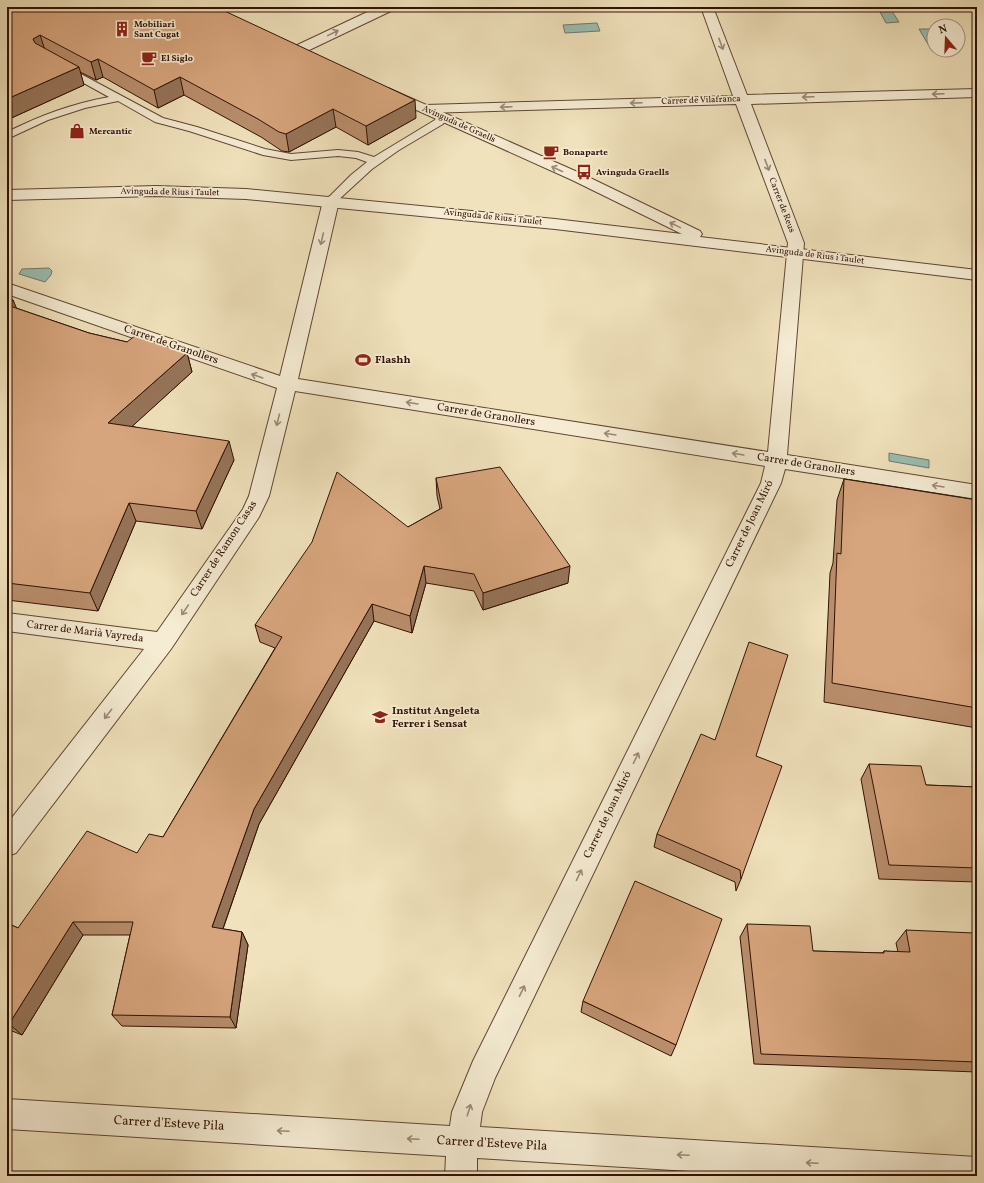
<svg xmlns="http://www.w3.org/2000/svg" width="984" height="1183" font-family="Vollkorn,serif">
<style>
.water{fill:#9abeb1;stroke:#70796c}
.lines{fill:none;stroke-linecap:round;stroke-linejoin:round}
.service-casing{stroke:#604532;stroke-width:2}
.minor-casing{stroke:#604532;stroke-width:2}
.tertiary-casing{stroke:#604532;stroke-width:2}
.service{fill:#f5ecd3;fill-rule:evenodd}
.minor{fill:#f5ecd3;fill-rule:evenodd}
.tertiary{fill:#f5ecd3;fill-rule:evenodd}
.wall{fill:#b98e6c;stroke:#301104}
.shaded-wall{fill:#967458;stroke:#301104}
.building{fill:#d7a57d;stroke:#301104}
.oneway{stroke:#9c8976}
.labels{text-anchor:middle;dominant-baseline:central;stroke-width:3.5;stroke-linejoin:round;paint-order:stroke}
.far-poi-label{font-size:9px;font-weight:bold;fill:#301104;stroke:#f5ecd3;text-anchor:start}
.far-street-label{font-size:9px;fill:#301104;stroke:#f5ecd3}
.street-label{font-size:11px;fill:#301104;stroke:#f5ecd3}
.poi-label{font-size:11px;font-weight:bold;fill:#301104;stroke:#f5ecd3;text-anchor:start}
.near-street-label{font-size:13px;fill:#301104;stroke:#f5ecd3}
</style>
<rect width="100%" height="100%" fill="#f0e2bc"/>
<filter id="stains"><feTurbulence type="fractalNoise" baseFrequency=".005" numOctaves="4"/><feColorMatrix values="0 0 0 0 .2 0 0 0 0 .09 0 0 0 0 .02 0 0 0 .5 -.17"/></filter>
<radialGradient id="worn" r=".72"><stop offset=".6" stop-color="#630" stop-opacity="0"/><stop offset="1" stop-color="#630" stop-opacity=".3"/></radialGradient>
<!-- water -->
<g class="water">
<path d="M885 10 892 11 899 22 886 23 880 12Z"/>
<path d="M597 23 600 31 565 33 563 25Z"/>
<path d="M919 29H934V45L929 46Z"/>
<path d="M49 268 52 271 51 275 45 282 19 274 22 269Z"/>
<path d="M889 453 929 460V468L889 461Z"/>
</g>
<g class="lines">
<defs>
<path id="service" d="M64 65 163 118 197 127 265 149 291 154 338 150 358 152 374 157 435 120 438 115H446L447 117 443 124 399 150 372 169 335 203H327L325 201 351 175 367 162 356 158 338 156 291 160 263 155 189 131 155 122 118 101 85 108 48 120 7 139V132C42 115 71 104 109 97L60 70 59 68Z"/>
<g id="minor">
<path d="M378 7H394L393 10 303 53H293L291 50 293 47Z"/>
<path d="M701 7H713L747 95 977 89V97L751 104 804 243 787 455 977 485V499L785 469 781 483 495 1078 482 1112 480 1127 977 1157V1176H772L477 1158V1176H445L446 1156 7 1129V1099L450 1126 452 1112 473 1061 761 483 765 466 295 391 269 496 259 517 171 649 16 853 7 856V824L144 649 7 631V613L157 632 243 509 249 496 277 388 7 294V283L280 376 323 201 325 198 331 196 337 198 339 201 298 379 768 452 788 243 736 104 426 113 421 112 419 109 421 106 426 105 733 96Z"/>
</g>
<path id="tertiary" d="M388 88 582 174 700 231 702 234 700 237 977 270V280L555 229 246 199 156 196 7 200V190L156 186 246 189 555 219 682 234 572 180 383 95 381 92 383 89Z"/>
</defs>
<!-- service casing -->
<use href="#service" class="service-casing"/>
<!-- minor casing -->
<use href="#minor" class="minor-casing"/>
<!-- tertiary casing -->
<use href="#tertiary" class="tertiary-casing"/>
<!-- service -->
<use href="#service" class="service"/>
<!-- minor -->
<use href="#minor" class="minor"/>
<!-- tertiary -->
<use href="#tertiary" class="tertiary"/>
</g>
<!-- wall -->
<g class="wall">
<path d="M7 9 416 118 368 145 336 127 289 152 282 151 261 137 184 95 158 108 103 77 96 80 80 72 84 85 7 120Z"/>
<path d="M7 298 13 300 16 308 89 333 127 342 187 353 192 372 132 426 234 460 202 529 136 521 98 611 7 600Z"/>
<path d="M436 478 568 583 483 610 474 591 426 583 412 633 374 621 259 824 223 929 242 932 248 945 236 1028 122 1026 112 1015 130 935H83L22 1035 7 1029V923L18 928 163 837 275 648 260 642 255 625 408 527 440 509 437 496Z"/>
<path d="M844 479 977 500V728L824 702 830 573 833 563 837 500Z"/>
<path d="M756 756 741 879 736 891 735 882 654 847 657 834Z"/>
<path d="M869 764 926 785 977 787V882L879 879 861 779Z"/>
<path d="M747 924 813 951 882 953 884 951 898 952 896 943 906 930 977 947V1072L754 1064 740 937Z"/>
<path d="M583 1001 676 1045 671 1056 581 1012Z"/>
</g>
<!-- shaded-wall -->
<g class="shaded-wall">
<path d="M40 35 46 53 39 57 33 39Z"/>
<path d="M98 59 103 77 96 80 91 62Z"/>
<path d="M79 67 84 85 7 120V99Z"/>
<path d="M180 77 184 95 158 108 154 90Z"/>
<path d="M415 100 416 118 368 145 366 126Z"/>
<path d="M333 109 336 127 289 152 286 134Z"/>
<path d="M13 300 21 319 7 304Z"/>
<path d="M187 353 192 372 115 442 108 423Z"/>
<path d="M229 441 234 460 202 529 196 511Z"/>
<path d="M129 503 136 521 98 611 90 593Z"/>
<path d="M424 566 426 583 412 633 410 616Z"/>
<path d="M570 566 568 583 483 610V593Z"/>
<path d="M372 604 374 621 259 824 219 940 212 927 254 809Z"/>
<path d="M73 922 83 935 22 1035 9 1024Z"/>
<path d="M242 932 248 945 236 1028 230 1017Z"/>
</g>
<!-- building -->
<g class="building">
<path d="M11 7H216L415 100 366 126 333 109 286 134 279 132 258 119 180 77 154 90 98 59 91 62 40 35 33 39 35 43 79 67 7 99V9Z"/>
<path d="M7 298 13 300 7 304Z"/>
<path d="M7 305 89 333 127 342 136 335 187 353 108 423 229 441 196 511 129 503 90 593 7 583V490L9 486H7Z"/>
<path d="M500 467 570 566 483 593 474 574 424 566 410 616 372 604 254 809 212 927 242 932 230 1017 112 1015 133 922H73L9 1024 7 1023V923L18 928 87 831 137 853 149 834 163 837 282 637 255 625 312 542 337 472 408 527 442 508 436 478Z"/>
<path d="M844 479 977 500V708L832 683 837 553 841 554Z"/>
<path d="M749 642 788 655 756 756 782 766 741 879 740 870 657 834 701 734 715 740Z"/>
<path d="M869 764 921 766 926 785 977 787V868L889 865Z"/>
<path d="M635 881 722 919 676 1045 583 1001Z"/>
<path d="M747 924 810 926 813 951 884 953V951L910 952 906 930 974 933 977 947V1062L761 1054Z"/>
</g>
<!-- one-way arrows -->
<defs><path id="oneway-shaft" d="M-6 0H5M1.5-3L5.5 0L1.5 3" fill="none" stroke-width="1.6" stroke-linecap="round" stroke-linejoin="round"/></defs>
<g class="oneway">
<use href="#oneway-shaft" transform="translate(333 33) rotate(-26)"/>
<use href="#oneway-shaft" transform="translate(721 44) rotate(70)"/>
<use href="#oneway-shaft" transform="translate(938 94) rotate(178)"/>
<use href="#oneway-shaft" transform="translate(808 97) rotate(178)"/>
<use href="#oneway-shaft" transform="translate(636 103) rotate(178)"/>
<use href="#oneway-shaft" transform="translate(506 107) rotate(178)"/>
<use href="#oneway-shaft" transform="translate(767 165) rotate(69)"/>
<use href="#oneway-shaft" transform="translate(557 169) rotate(-156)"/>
<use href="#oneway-shaft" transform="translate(675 225) rotate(-154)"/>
<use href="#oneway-shaft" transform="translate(322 239) rotate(103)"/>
<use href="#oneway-shaft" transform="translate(257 376) rotate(-161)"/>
<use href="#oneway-shaft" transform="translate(412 403) rotate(-171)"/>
<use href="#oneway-shaft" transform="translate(278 420) rotate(104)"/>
<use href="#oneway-shaft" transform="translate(610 434) rotate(-171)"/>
<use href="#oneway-shaft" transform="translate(738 454) rotate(-171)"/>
<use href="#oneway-shaft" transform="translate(938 486) rotate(-171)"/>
<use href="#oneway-shaft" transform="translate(185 610) rotate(124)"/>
<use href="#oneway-shaft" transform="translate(108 714) rotate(128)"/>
<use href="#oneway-shaft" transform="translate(636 758) rotate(-64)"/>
<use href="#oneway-shaft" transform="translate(579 875) rotate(-64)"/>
<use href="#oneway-shaft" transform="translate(522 991) rotate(-64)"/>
<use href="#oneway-shaft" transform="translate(469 1110) rotate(-73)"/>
<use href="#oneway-shaft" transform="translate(283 1131) rotate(-177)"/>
<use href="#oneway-shaft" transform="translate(413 1139) rotate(-177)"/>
<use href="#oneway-shaft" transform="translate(683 1155) rotate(-177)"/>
<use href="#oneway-shaft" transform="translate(812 1163) rotate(-177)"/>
</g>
<!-- icons -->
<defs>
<symbol id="building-bare" viewBox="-9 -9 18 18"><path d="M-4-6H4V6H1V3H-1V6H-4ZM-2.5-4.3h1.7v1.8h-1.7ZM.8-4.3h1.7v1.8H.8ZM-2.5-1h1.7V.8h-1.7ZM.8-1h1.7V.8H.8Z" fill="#8f2418" stroke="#f5ecd3" stroke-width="2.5" paint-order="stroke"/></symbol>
<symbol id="cafe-bare" viewBox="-9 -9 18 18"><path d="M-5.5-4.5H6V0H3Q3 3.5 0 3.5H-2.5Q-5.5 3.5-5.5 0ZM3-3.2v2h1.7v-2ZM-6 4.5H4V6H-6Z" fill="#8f2418" stroke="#f5ecd3" stroke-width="2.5" paint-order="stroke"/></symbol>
<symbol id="shop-bare" viewBox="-9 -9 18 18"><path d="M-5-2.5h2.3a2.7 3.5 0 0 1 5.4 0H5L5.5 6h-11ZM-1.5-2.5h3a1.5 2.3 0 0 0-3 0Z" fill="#8f2418" stroke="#f5ecd3" stroke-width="2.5" paint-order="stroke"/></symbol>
<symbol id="bus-bare" viewBox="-9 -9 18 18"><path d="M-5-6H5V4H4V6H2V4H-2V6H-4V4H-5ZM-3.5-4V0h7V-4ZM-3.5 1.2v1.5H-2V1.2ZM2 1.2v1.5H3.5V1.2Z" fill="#8f2418" stroke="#f5ecd3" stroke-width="2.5" paint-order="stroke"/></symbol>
<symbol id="stadium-bare" viewBox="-9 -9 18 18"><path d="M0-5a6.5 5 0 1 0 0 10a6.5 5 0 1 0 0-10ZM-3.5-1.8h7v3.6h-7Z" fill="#8f2418" stroke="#f5ecd3" stroke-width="2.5" paint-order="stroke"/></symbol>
<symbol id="school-bare" viewBox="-9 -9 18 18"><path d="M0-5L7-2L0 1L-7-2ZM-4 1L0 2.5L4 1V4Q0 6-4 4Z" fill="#8f2418" stroke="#f5ecd3" stroke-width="2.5" paint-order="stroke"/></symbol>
</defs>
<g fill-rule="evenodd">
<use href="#building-bare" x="111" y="18" width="22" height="22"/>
<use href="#cafe-bare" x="138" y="47" width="22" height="22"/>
<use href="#shop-bare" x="66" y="120" width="22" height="22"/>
<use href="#cafe-bare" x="540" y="141" width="22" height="22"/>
<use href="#bus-bare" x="573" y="161" width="22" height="22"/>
<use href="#stadium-bare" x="352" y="349" width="22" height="22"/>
<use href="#school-bare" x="369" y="706" width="22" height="22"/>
</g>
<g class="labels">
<!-- far-poi labels -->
<g class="far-poi-label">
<text x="134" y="24">Mobiliari<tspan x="134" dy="10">Sant Cugat</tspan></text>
<text x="161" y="58">El Siglo</text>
<text x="89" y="131">Mercantic</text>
<text x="563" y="152">Bonaparte</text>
<text x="596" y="172">Avinguda Graells</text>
</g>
<!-- far-street labels -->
<g class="far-street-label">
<text transform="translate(701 100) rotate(-2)">Carrer de Vilafranca</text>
<text transform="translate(459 124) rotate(24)">Avinguda de Graells</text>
<text transform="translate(170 192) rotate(1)">Avinguda de Rius i Taulet</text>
<text transform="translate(782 205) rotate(69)">Carrer de Reus</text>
<text transform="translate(493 217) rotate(6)">Avinguda de Rius i Taulet</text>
<text transform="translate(815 255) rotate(7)">Avinguda de Rius i Taulet</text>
</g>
<!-- street labels -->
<g class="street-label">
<text transform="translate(171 345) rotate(19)">Carrer de Granollers</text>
<text transform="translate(486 415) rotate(9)">Carrer de Granollers</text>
<text transform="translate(806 465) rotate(9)">Carrer de Granollers</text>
<text transform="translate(750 524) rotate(-64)">Carrer de Joan Miró</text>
<text transform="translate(224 549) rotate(-57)">Carrer de Ramon Casas</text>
<text transform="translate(85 632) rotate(7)">Carrer de Marià Vayreda</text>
<text transform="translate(608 815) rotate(-64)">Carrer de Joan Miró</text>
</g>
<!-- poi labels -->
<g class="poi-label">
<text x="375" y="360">Flashh</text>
<text x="392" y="711">Institut Angeleta<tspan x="392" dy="13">Ferrer i Sensat</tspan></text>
</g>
<!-- near-street labels -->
<g class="near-street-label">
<text transform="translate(169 1124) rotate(3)">Carrer d'Esteve Pila</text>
<text transform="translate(492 1144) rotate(3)">Carrer d'Esteve Pila</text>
</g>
</g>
<!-- margin -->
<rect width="984" height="1183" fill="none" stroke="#f0e2bc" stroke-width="24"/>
<rect x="8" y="8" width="968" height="1167" fill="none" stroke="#301104" stroke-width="2"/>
<rect x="12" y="12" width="960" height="1159" fill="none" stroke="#301104"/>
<!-- north arrow -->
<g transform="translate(946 38) rotate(341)"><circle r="19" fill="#f5ecd3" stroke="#a69480"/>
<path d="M0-3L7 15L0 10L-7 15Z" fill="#8f2418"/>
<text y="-6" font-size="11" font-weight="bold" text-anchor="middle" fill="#301104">N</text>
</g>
<rect width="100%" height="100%" filter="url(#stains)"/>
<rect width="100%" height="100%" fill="url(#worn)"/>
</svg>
